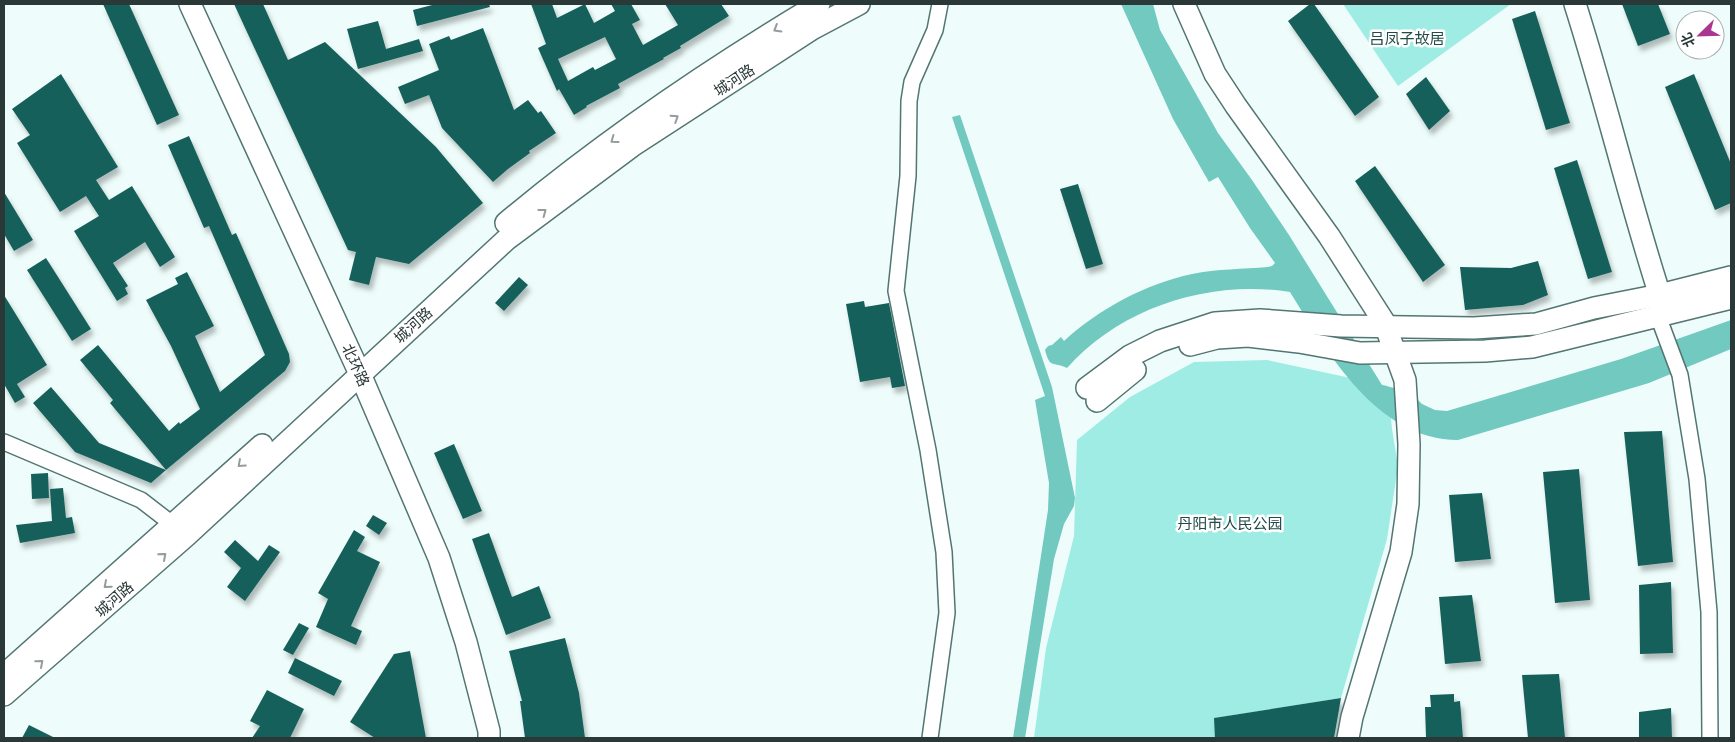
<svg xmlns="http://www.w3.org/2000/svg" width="1735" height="742" font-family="Manrope,'Noto Sans SC',sans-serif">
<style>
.green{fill:#9eece4}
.water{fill:#72c9c0}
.building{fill:#19605b;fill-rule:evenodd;filter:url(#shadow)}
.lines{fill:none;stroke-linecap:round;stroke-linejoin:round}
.street-casing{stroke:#537672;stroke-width:18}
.secondary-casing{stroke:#537672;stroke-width:24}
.street{stroke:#fff;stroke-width:15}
.secondary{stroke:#fff;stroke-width:21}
.oneway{stroke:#949c9c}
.labels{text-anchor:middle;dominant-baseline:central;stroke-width:5;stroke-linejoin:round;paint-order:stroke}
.park-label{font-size:15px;fill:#224a46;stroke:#fff}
.street-label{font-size:15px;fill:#2a3938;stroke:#fff}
</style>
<defs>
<filter id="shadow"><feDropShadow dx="3" dy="5.5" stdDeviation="2.5" flood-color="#0004"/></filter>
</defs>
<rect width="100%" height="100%" fill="#eefdfb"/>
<!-- green -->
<g class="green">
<path d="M1343 4H1511L1398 86Z"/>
<path d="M1267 360 1388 386 1392 429 1398 466 1387 539 1341 698 1215 718V738H1034L1046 648 1074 536 1077 440 1130 397 1194 362Z"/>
</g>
<!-- water -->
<g class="water">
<path d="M1121 4H1153L1160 30 1218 133 1252 180 1289 235 1382 385 1410 392 1422 404 1435 410 1447 411 1621 359 1731 320V349L1649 383 1458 440C1377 440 1327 352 1290 292 1210 279 1121 307 1067 368 1052 361 1050 369 1045 350L1048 346 1052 345 1061 337 1064 341C1099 309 1145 284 1192 274 1217 269 1243 269 1268 267L1272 266 1275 263 1250 228 1218 177 1209 182 1173 119Z"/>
<path d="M960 115 1052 387 1075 498 1074 506 1064 524 1054 559 1025 738H1013L1048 510 1049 483 1035 400 1045 396 952 117Z"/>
</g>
<!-- building -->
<g class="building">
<path d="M103 4H129L179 115 157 125Z"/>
<path d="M234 4H263L288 60 325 42 436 147 483 203 409 264 376 257 369 285 349 280 356 252 348 250Z"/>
<path d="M436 4H489L490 7 417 26 413 10Z"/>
<path d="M531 4H552L557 18 585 4 594 23 615 11 611 4H631L640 20 632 24 643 45 678 25 665 4H721L729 16 680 46 681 48 663 58 664 59 618 84 620 88 586 106 587 107 574 115 559 89 557 91 538 48 546 44ZM605 37 616 59 595 70 593 67 568 81 558 59Z"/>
<path d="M1310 4H1314L1379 97 1355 116 1288 21Z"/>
<path d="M1622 4H1658L1670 34 1638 46Z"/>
<path d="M1535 11 1570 123 1546 130 1512 19Z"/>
<path d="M378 21 386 49 419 39 423 51 358 69 347 29Z"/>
<path d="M483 28 514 110 528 100 538 113 541 111 556 133 529 151 530 153 508 169 493 182 442 128 429 95 405 104 398 87 439 70 429 44 449 36 451 40Z"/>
<path d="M61 74 118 167 96 180 109 200 132 186 175 257 160 267 145 242 113 263 128 286 125 288 128 294 117 301 74 231 99 216 86 196 60 212 17 143 30 135 12 109Z"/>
<path d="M1694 74 1731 164V203L1715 210 1665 87Z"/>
<path d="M1426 77 1450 111 1429 130 1406 94Z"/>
<path d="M189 136 232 235 236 233 289 354 290 362 285 371 166 470 110 403 113 400 80 360 98 345 169 431 179 422 180 424 200 409 171 346 146 300 178 284 175 278 187 272 214 326 195 336 220 392 265 355 209 226 204 228 168 145Z"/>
<path d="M1577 160 1612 272 1588 279 1554 168Z"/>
<path d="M1375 166 1445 265 1423 282 1355 181Z"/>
<path d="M1078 184 1103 264 1086 269 1060 189Z"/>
<path d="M4 192 33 240 14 251 4 234Z"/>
<path d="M46 258 91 329 72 341 27 270Z"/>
<path d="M1538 261 1548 295 1523 305 1465 310 1460 267 1511 268Z"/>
<path d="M519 277 528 285 504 311 495 303Z"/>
<path d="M4 295 47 365 17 384 25 397 15 403 4 384Z"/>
<path d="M864 301 865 307 889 303 905 386 892 388 890 377 860 382 846 304Z"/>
<path d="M51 387 99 443 166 470 151 483 75 452 33 403Z"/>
<path d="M1662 431 1673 562 1638 566 1624 432Z"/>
<path d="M454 444 482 511 463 519 434 453Z"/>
<path d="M1579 469 1590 600 1555 603 1543 472Z"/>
<path d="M48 473 49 498 32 499 31 474Z"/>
<path d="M63 488 66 518 72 517 75 533 20 543 16 525 52 521 50 489Z"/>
<path d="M1482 493 1491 559 1455 562 1449 495Z"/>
<path d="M373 515 387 523 379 535 366 526Z"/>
<path d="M354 530 365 537 357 551 380 562 351 626 362 631 356 645 316 627 328 599 318 593Z"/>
<path d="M489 533 512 597 539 586 551 618 506 635 472 539Z"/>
<path d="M235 540 258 561 269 545 280 552 245 601 227 587 241 568 224 552Z"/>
<path d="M1671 582 1673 653 1640 654 1639 585Z"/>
<path d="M1472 595 1481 661 1445 664 1439 597Z"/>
<path d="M299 623 309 628 293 655 283 650Z"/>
<path d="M565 638 579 693 585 738H525L520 701H522L509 651Z"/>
<path d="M410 651 426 738H375L350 722 394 654Z"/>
<path d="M295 658 342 681 334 696 288 673Z"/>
<path d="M1559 674 1565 738H1528L1522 675Z"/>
<path d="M267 690 304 709 290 738H252L260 726 250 721Z"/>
<path d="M1454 694V702L1460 701 1463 738 1426 737 1425 707H1431L1430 695Z"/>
<path d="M1341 698 1334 738H1215L1214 718Z"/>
<path d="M1671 708 1672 738H1639V712Z"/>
<path d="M29 725 55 738H22Z"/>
</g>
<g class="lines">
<defs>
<g id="street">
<path d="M1658 316 1680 375 1697 479 1709 612 1710 738"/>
<path d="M4 442 141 500 180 530"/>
<path d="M930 738 947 613 944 552 928 450 896 291 908 176 909 101 912 82 935 30 940 4"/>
</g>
<g id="secondary">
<path d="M190 4 360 374 439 558 466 642 489 731V738"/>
<path d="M1184 4 1215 74 1236 106 1329 236 1384 322 1405 380 1409 444 1408 504 1401 552 1352 717 1348 738"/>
<path d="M1575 4C1607 104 1631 208 1664 308"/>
<path d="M506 223C604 141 710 69 819 4"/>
<path d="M1190 345 1217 338 1248 336 1299 342 1360 353 1485 351 1532 347 1731 298"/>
<path d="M1087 388 1130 356 1160 341 1215 323 1260 320 1341 326 1474 328 1536 324 1594 308 1660 295 1731 277"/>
<path d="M1097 401 1135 370"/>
<path d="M4 675 262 445"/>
<path d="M4 695 187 535 507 239 632 146 812 29 859 4"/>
</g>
</defs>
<!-- street casing -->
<use href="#street" class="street-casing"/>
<!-- secondary casing -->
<use href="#secondary" class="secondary-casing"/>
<!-- street -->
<use href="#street" class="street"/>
<!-- secondary -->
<use href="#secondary" class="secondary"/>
</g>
<!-- one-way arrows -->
<defs><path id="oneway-chevron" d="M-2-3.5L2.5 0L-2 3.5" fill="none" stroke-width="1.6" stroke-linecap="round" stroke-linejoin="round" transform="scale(1.25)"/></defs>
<g class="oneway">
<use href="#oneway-chevron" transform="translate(777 29) rotate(149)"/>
<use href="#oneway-chevron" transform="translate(675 118) rotate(-33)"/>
<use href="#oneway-chevron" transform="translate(614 140) rotate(144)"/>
<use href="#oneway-chevron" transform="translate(543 212) rotate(-37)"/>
<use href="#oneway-chevron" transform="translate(241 464) rotate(138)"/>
<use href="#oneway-chevron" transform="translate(163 556) rotate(-41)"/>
<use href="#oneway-chevron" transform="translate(107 585) rotate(139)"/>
<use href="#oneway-chevron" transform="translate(40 663) rotate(-41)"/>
</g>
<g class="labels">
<!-- park labels -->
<g class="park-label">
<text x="1407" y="38">吕凤子故居</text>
<text x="1230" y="523">丹阳市人民公园</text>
</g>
<!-- street labels -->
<g class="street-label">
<text transform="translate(734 80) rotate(-33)">城河路</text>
<text transform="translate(413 325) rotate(-42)">城河路</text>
<text transform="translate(356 365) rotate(66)">北环路</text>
<text transform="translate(114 599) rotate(-41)">城河路</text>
</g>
</g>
<!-- border -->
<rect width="1735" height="742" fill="none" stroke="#2a3938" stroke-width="10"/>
<!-- north arrow -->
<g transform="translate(1700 35) rotate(247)"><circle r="24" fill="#ffffff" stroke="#aab0af"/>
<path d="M0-4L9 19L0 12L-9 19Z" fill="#a93691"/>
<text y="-8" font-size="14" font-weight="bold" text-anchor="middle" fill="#2a3938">北</text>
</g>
</svg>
